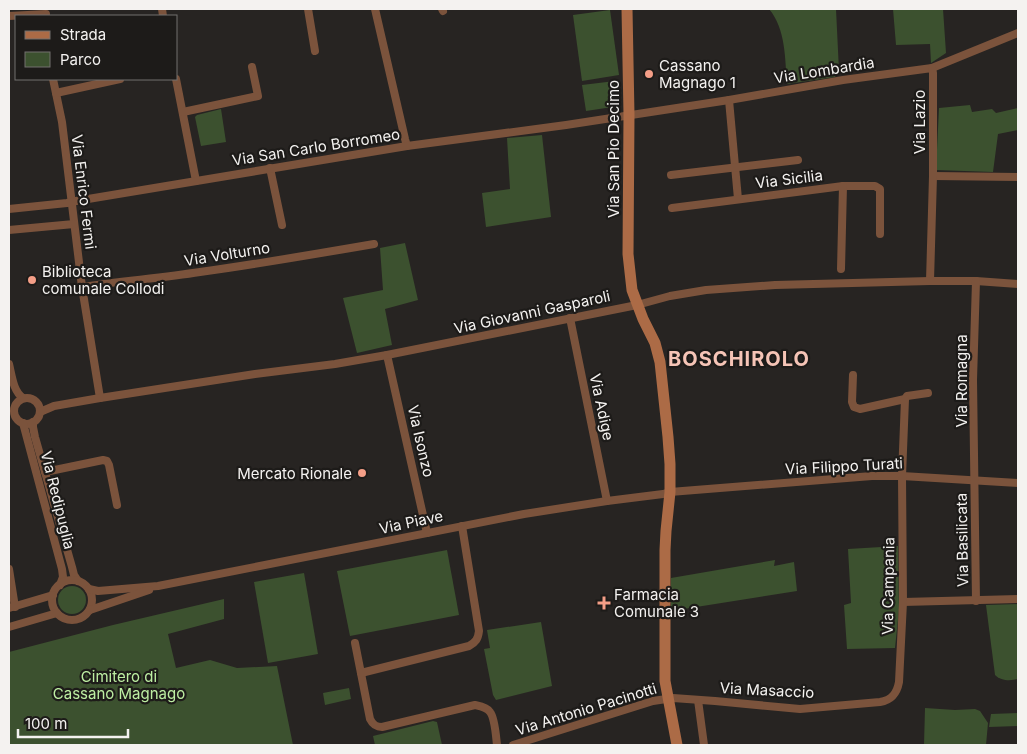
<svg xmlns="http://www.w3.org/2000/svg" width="1027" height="754" font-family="Inter,sans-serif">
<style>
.green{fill:#3c512f}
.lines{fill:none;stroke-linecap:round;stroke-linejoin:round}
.street{stroke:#7b533c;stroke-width:8}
.secondary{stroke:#ac6b46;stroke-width:11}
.poi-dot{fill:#f49e87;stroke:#1d1b19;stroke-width:2}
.labels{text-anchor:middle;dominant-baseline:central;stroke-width:4.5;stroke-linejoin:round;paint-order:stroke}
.poi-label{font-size:15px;fill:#f4f2f0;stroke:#1d1b19;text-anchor:start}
.street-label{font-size:15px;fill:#f4f2f0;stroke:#1d1b19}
.park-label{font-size:15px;fill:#bdeea2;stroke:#1d1b19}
.district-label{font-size:20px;font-weight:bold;letter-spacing:1px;fill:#f5c4b6;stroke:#1d1b19}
</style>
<rect width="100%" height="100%" fill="#272422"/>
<!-- green -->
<g class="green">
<path d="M769 9H836L839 71 835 77 787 84C785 59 786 29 769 9Z"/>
<path d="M893 9H943L946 53 931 63 930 44 896 45Z"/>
<path d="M610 10 619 75 582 81 573 15Z"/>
<path d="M615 81 619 106 586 111 582 85Z"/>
<path d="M970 105 972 112 992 109 996 113 1018 108V130L998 134 993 172 936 170 939 108Z"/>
<path d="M221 109 226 142 201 146 195 117 197 115Z"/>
<path d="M542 135 551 217 486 227 482 193 510 189 507 138Z"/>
<path d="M405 243 418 300 385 309 392 345 357 353 343 298 383 290 380 248Z"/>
<path d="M898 546 899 610 895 648 847 649 844 605 851 603 848 549Z"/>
<path d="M447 550 459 615 350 636 337 571Z"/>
<path d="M775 560 774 566 794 562 797 591 671 611V578Z"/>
<path d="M304 573 318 654 268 663 254 582Z"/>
<circle cx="72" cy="600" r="14"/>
<path d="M224 599V619L168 634 176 668 210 660 237 668 277 666 293 745H9V652L113 625Z"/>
<path d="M1018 604V679C1010 681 1001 681 995 675L986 605Z"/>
<path d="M541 622 552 686 496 700 493 695 484 649 490 648 487 630Z"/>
<path d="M349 688 351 699 325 705 323 693Z"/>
<path d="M925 708 955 710 975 709 980 711 988 723 986 745H924Z"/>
<path d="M1018 713V726L989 727 991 714Z"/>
<path d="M433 721 437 722 442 745H375L373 736Z"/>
</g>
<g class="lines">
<!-- street -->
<g class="street">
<path d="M162 9 163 16"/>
<path d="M308 9 315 51"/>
<path d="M375 9 405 139 407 146"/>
<path d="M442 9 443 11"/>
<path d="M9 16 46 14"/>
<path d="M53 79 62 122 82 287 100 398"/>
<path d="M176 79 196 181"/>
<path d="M56 93 120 79"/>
<path d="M729 100 738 199"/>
<path d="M183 112 258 96 252 67"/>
<path d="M270 168 282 225"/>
<path d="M671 175 798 160"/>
<path d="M933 176 1018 177"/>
<path d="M672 208 843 186H875L880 189V234"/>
<path d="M9 209 67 203 76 201 407 146 566 125 729 100 843 80 932 68 1018 33"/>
<path d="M9 230 74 224"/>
<path d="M841 269 843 186"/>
<path d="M930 281 933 176V73L932 68"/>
<path d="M82 287C122 281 161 278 200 272 258 264 316 254 374 244"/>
<path d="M570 318 607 501"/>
<path d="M387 355 427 533"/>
<path d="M9 364C12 376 13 391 23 398"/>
<path d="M853 375 852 402 854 407 860 409 905 399 907 396 928 393"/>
<circle cx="27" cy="411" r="13"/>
<path d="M40 412 54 406 100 398 255 374 335 364 387 355 637 305 670 296 706 290 775 285 930 281H976L1018 284"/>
<path d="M33 422V427L35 437 72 567 74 575 78 581"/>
<path d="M23 423 62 569 63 577 60 585"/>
<path d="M45 472 103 460 107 461 109 465 117 505"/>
<path d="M9 569 15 607"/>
<circle cx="72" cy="600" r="20"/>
<path d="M89 589 98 591 158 586 524 514 607 501 663 494 670 492 872 476H902L1018 483"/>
<path d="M976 601 973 380 976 281"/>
<path d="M903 602 1018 599"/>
<path d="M9 608 53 595"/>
<path d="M90 610 149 590"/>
<path d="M9 627 57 613"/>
<path d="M355 643 370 719C373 725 376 727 382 727L475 705C480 706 487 707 490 712 495 718 496 737 497 745"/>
<path d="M361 673 469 646C476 642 478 639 479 631L462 526"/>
<path d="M698 700 704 745"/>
<path d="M513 745 653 701 673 698 715 701 800 709 880 702C892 700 897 693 899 682L903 602 902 476 905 399"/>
</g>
<!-- secondary -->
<path class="secondary" d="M627 9 629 115 628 254 632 290 643 319 655 343 660 362 668 437 670 464V492L666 531 665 550V681L677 745"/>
</g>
<!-- markers -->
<g class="poi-dot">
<circle cx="649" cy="74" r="5"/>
<circle cx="32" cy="280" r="5"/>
<circle cx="362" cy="473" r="5"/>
<path d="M601.5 595.5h5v5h5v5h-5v5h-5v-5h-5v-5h5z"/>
</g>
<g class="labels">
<!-- poi labels -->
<g class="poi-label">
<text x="659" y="65">Cassano<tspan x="659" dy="17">Magnago 1</tspan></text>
<text x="42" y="271">Biblioteca<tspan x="42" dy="17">comunale Collodi</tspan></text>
<text x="352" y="473" text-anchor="end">Mercato Rionale</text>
<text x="614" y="594">Farmacia<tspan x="614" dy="17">Comunale 3</tspan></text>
</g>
<!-- street labels -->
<g class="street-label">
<text transform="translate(824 70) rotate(-9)">Via Lombardia</text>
<text transform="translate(919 122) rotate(-90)">Via Lazio</text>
<text transform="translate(316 147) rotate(-9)">Via San Carlo Borromeo</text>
<text transform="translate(613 149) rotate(-90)">Via San Pio Decimo</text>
<text transform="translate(789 179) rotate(-7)">Via Sicilia</text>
<text transform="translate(84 192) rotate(83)">Via Enrico Fermi</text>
<text transform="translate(227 254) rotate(-9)">Via Volturno</text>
<text transform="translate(532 312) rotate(-12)">Via Giovanni Gasparoli</text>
<text transform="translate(961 381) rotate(-90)">Via Romagna</text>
<text transform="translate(602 407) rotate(78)">Via Adige</text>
<text transform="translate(421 441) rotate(77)">Via Isonzo</text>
<text transform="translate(844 466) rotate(-3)">Via Filippo Turati</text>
<text transform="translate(58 500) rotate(76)">Via Redipuglia</text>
<text transform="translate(411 522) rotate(-12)">Via Piave</text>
<text transform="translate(962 540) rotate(-91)">Via Basilicata</text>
<text transform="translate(888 586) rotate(-89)">Via Campania</text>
<text transform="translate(767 690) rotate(3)">Via Masaccio</text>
<text transform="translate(586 709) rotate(-17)">Via Antonio Pacinotti</text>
</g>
<!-- park labels -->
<g class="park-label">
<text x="119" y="676">Cimitero di<tspan x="119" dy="17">Cassano Magnago</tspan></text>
</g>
<!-- district labels -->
<g class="district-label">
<text x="739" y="359">BOSCHIROLO</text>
</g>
</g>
<!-- border -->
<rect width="1027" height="754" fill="none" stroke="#f4f2f0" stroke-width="20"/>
<!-- legend -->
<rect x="15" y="15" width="162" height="65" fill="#1d1b19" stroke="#73716f"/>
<rect x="25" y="31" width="25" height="8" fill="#ac6b46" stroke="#73716f"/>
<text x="60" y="40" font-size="15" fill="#f4f2f0">Strada</text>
<rect x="25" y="52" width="25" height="15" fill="#3c512f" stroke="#73716f"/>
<text x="60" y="65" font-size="15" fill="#f4f2f0">Parco</text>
<!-- scale -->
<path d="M18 729v8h110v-8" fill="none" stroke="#f4f2f0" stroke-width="2.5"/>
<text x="25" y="729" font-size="15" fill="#f4f2f0" stroke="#1d1b19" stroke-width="4" paint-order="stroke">100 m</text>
</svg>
